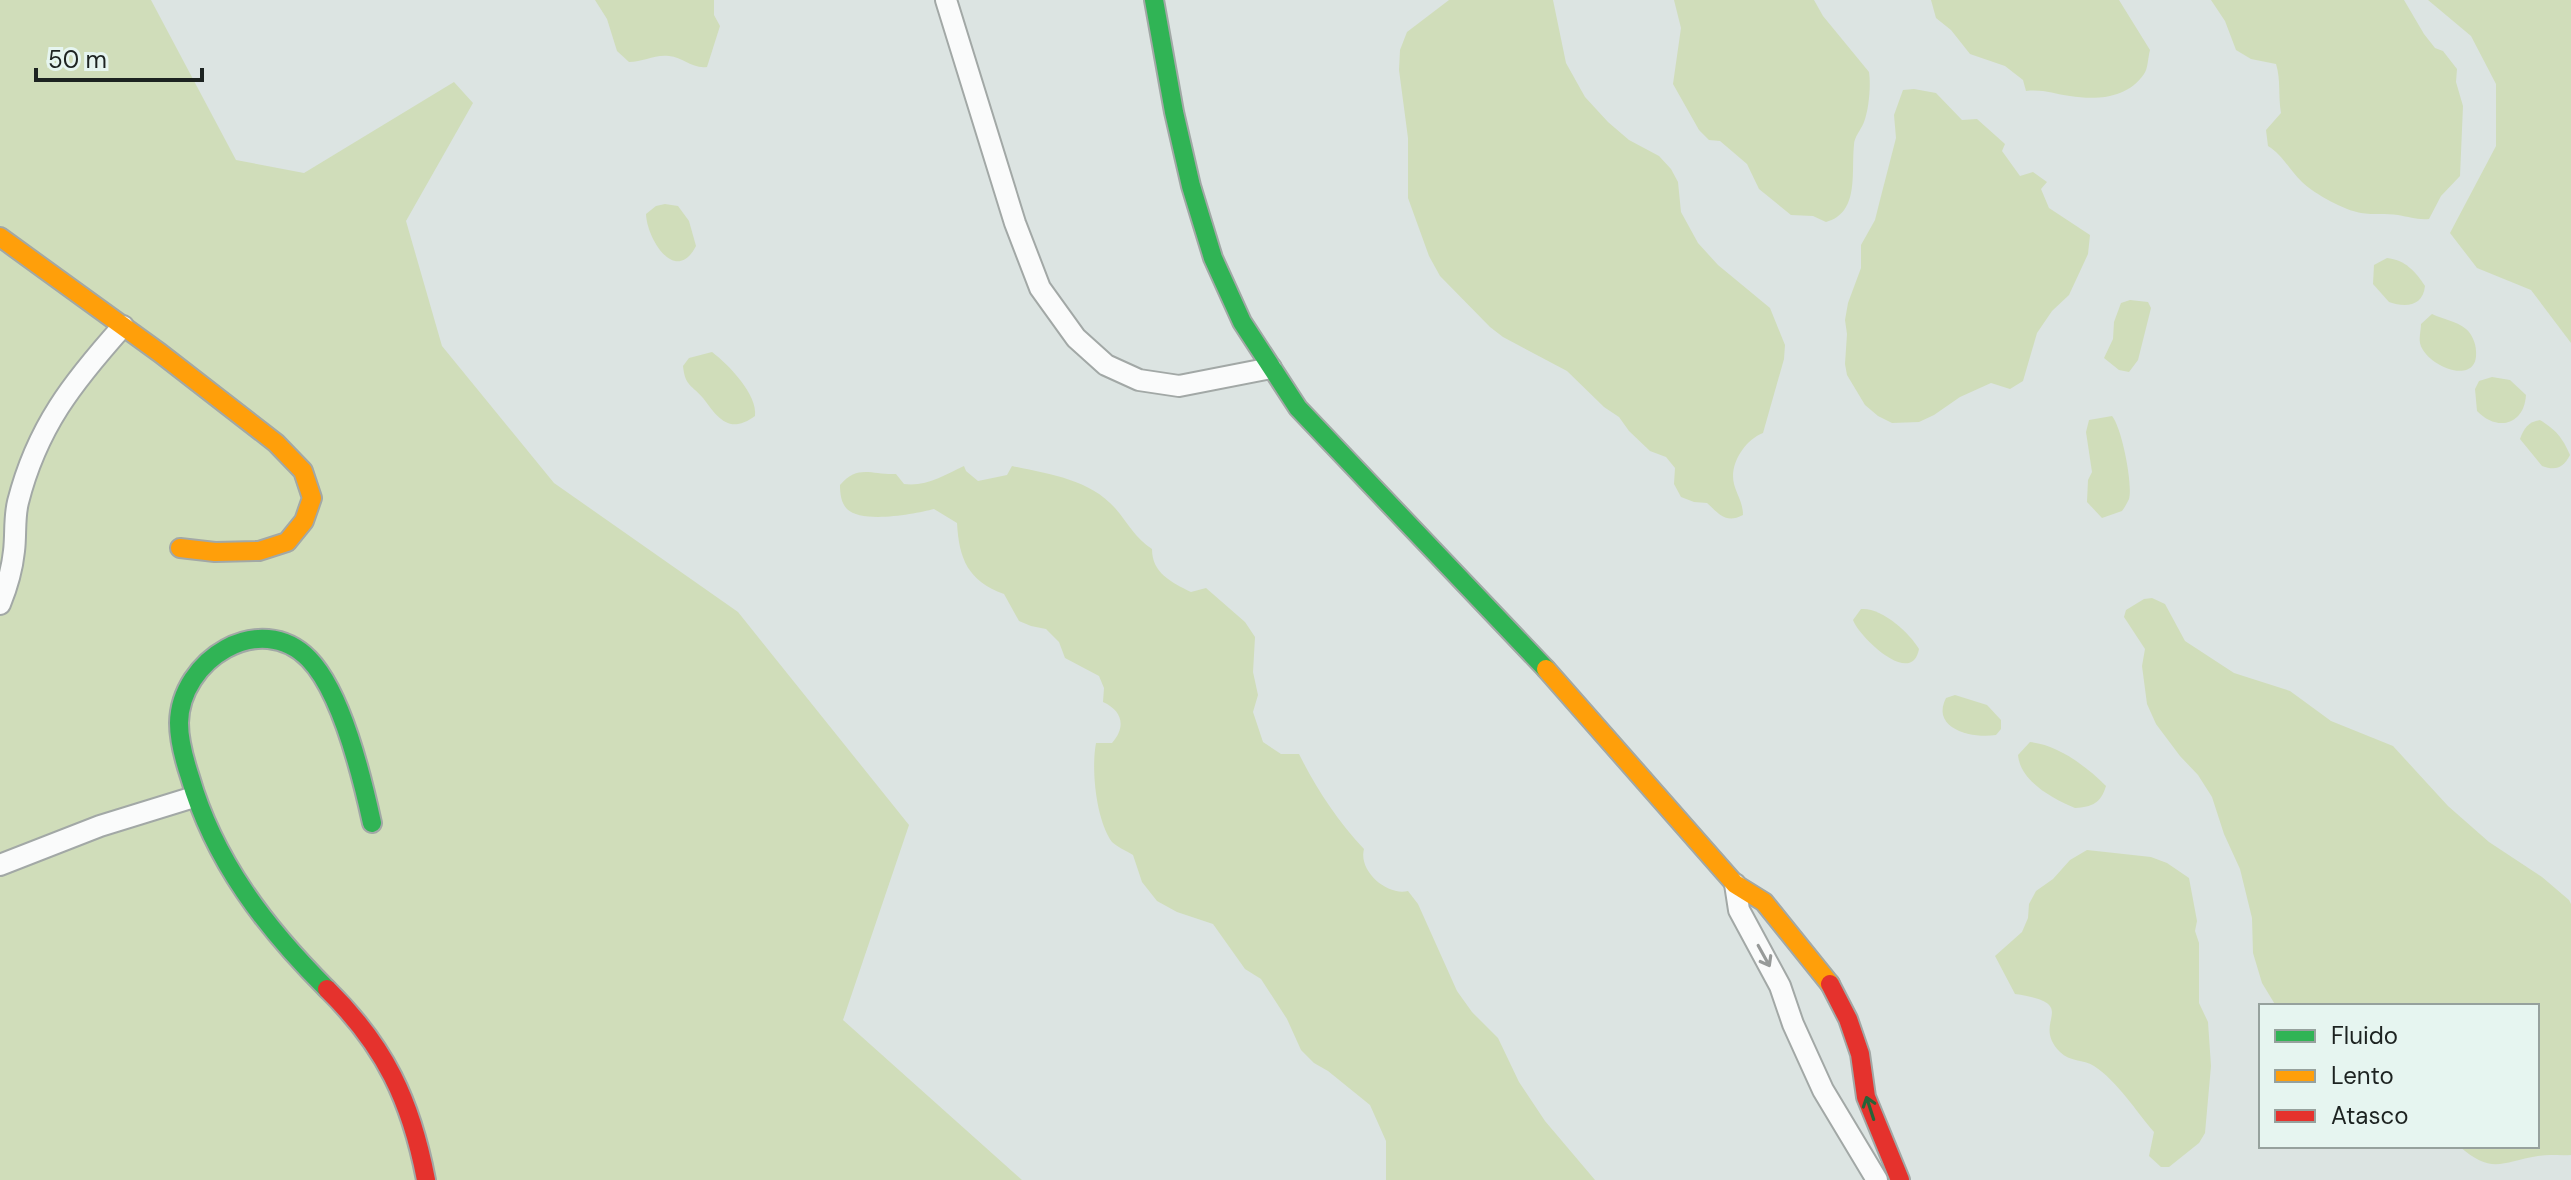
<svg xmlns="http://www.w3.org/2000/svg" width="2571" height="1180" font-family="'DM Sans',sans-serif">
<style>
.green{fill:#d0ddba}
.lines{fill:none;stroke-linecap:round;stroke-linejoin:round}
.street-casing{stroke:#a2a8a6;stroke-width:24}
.fast-casing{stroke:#a2a8a6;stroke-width:22}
.slow-casing{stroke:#a2a8a6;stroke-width:22}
.jam-casing{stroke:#a2a8a6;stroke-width:22}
.street{stroke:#fafbfb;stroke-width:20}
.fast{stroke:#30b455;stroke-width:18}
.slow{stroke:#ff9f0a;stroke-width:18}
.jam{stroke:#e5322d;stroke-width:18}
.oneway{stroke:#979a99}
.oneway2{stroke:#266438}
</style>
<rect width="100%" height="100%" fill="#dce4e2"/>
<!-- green -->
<g class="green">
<path d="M0 0H151L236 160 304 173 454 82 473 103 406 221 442 346 554 483 738 612 909 825 843 1020 1022 1180H0Z"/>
<path d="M595 0H714V15L720 26 707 67C692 69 683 57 669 56 655 54 643 62 629 62L617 51 607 19Z"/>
<path d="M1449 0H1553L1566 63 1585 97 1608 122 1629 140 1659 156 1671 169 1678 182 1681 212 1698 243 1718 265 1770 308 1785 345 1784 359 1763 433C1745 440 1729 464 1734 484 1737 495 1743 503 1743 515 1726 524 1719 514 1707 503L1694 502 1681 497 1674 484 1675 468 1666 457 1650 451 1629 431 1619 417 1604 407 1567 371 1503 337 1490 327 1440 276 1429 256 1408 198V138L1399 70 1400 50 1407 32Z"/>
<path d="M1674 0H1814L1823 16 1869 72C1871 85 1869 109 1864 122 1861 130 1854 137 1854 145 1851 172 1860 213 1826 222L1813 216 1791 215 1759 189 1747 164 1720 141 1709 140 1699 130 1673 84 1681 28Z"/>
<path d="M1931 0H2119L2150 50C2148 57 2148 69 2144 74 2127 99 2096 100 2070 96 2054 94 2043 89 2026 91L2023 80 2005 66 1970 54 1951 30 1936 18Z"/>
<path d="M2211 0H2404L2424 34 2435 48 2443 51 2457 69 2456 82 2463 106 2460 176 2441 196 2429 219C2417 220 2410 217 2398 215 2386 213 2373 215 2361 213 2344 210 2316 195 2302 182 2290 171 2283 155 2268 146L2266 130 2281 113C2278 95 2281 80 2276 64L2251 59 2236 50 2225 21Z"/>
<path d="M2428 0H2571V343L2531 290 2477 268 2450 233 2496 146V84L2471 36Z"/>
<path d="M1914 89 1936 93 1962 120 1977 119 2005 144 2002 151 2020 176 2033 172 2047 182 2041 189 2049 208 2090 235 2088 254 2069 295 2052 311 2037 333 2023 381 2010 389 1991 383 1960 397 1934 415 1919 422 1892 423 1878 416 1865 405 1847 375 1845 364 1847 334 1845 320 1848 303 1861 268V245L1875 220 1880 200 1896 138 1894 115 1903 90Z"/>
<path d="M665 204 678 206 689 221 696 246C676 285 647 240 646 214L656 206Z"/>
<path d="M2387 258C2405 260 2415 271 2425 286 2423 306 2406 308 2389 302L2373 284 2374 265Z"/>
<path d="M2130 300 2148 302 2151 308 2138 360 2129 372 2119 370 2104 358 2113 339 2114 322 2121 303Z"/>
<path d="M2432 314C2444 320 2455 320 2466 329 2472 334 2476 344 2476 351 2479 388 2425 366 2420 343 2419 337 2421 330 2421 324Z"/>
<path d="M712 352C729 365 758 395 755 416 729 435 718 418 703 398 691 384 685 386 683 366L689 358Z"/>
<path d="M2492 377 2510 380 2526 395C2524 425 2497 432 2477 411L2475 389 2479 381Z"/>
<path d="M2112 416C2122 428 2133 485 2129 499 2127 503 2125 507 2122 511L2102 518 2087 502 2088 480 2092 472 2086 432 2089 420Z"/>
<path d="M2540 420C2556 430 2562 437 2570 455 2563 468 2556 471 2542 466L2520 439C2524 428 2528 422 2540 420Z"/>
<path d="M964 466 966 471 978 481 1007 475 1012 466C1048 474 1089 479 1115 508 1128 523 1135 538 1152 549 1152 573 1171 582 1191 592L1206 588 1245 622 1255 637 1253 672 1258 695 1253 712 1263 742 1281 754H1299C1317 790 1337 820 1364 849 1358 871 1387 896 1408 891L1418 904 1457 991 1472 1012 1498 1038 1519 1082 1545 1121 1595 1180H1386V1141L1370 1105 1328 1071 1314 1063 1301 1050 1287 1019 1261 979 1245 969 1213 924 1177 912 1157 901 1142 882 1133 855C1127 851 1117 847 1112 842 1096 820 1091 769 1096 743H1112C1126 727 1123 711 1103 702L1104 688 1099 676 1065 658 1059 642 1046 629 1031 626 1019 621 1004 594C968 581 959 559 957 523L934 509C915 514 862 524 847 509 841 503 840 493 840 485 858 464 871 475 896 474L904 484C926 487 945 475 964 466Z"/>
<path d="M2152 598 2165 604 2185 641 2234 673 2290 691 2331 721 2393 746 2448 806 2489 842 2542 877 2569 900 2571 904V1155C2560 1156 2549 1154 2538 1156 2501 1162 2492 1175 2459 1146H2537V1006H2276L2262 983 2253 953 2252 918 2240 869 2224 834 2212 797 2198 775 2180 756 2156 724 2147 704 2142 666 2145 649 2124 617 2126 610 2144 599Z"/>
<path d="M1861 609C1881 607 1909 632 1919 649 1912 688 1859 637 1853 620Z"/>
<path d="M1955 695 1987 705 2001 720V729L1996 735C1973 739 1930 729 1946 698Z"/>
<path d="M2030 742C2058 745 2086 766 2106 786 2101 803 2092 807 2075 808 2053 799 2020 781 2018 755Z"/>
<path d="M2087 850 2151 857 2167 863 2189 878 2197 921 2195 931 2199 943V1003L2208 1022 2211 1066 2205 1133 2199 1143 2169 1167H2161L2149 1156 2154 1132C2136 1111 2117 1081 2094 1066 2083 1059 2070 1062 2060 1052 2029 1021 2084 1004 2015 994L1995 956 2022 932 2028 918 2029 904 2036 891 2053 879 2070 860Z"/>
</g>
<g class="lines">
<defs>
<g id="street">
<path d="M946 0 1015 223 1040 288 1076 338 1106 365 1139 380 1179 386 1271 368"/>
<path d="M0 604C7 587 12 570 14 551 16 535 14 518 18 502 37 427 73 382 123 326"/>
<path d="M0 865 100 826 194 797"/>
<path d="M1735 884 1739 910 1780 986 1793 1024 1823 1090 1877 1180"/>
</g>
<g id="fast">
<path d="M1154 0 1174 112 1191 186 1213 258 1242 322 1298 408 1546 669"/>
<path d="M327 989C266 928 214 861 190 777 184 759 179 741 179 723 180 660 260 609 309 659 342 693 362 777 372 823"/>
</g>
<g id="slow">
<path d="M0 237 160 353 276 443 303 471 312 498 304 521 287 542 259 551 215 552 180 548"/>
<path d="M1546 669 1735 884 1764 902 1830 984"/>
</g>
<g id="jam">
<path d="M1830 984 1848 1019 1860 1054 1866 1097 1900 1180"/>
<path d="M327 989C385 1046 411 1101 426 1180"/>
</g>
</defs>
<!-- street casing -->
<use href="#street" class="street-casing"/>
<!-- fast casing -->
<use href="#fast" class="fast-casing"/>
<!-- slow casing -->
<use href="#slow" class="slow-casing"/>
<!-- jam casing -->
<use href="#jam" class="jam-casing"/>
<!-- street -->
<use href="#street" class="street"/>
<!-- fast -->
<use href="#fast" class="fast"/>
<!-- slow -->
<use href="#slow" class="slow"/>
<!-- jam -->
<use href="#jam" class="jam"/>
</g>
<!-- one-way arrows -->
<defs><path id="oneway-shaft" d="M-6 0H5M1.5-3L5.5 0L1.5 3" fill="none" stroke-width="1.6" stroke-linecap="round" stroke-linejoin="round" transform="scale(2)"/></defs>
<use class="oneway" href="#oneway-shaft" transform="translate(1764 956) rotate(61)"/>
<use class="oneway2" href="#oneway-shaft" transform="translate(1870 1108) rotate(-108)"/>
<!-- legend -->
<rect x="2259" y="1004" width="280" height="144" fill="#e6f5f0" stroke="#96a19d" stroke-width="2"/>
<rect x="2275" y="1030" width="40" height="12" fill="#30b455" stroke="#96a19d" stroke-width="2"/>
<text x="2331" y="1044" font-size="24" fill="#1d2321">Fluido</text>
<rect x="2275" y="1070" width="40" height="12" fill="#ff9f0a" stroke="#96a19d" stroke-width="2"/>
<text x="2331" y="1084" font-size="24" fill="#1d2321">Lento</text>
<rect x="2275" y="1110" width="40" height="12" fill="#e5322d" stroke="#96a19d" stroke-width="2"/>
<text x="2331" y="1124" font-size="24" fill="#1d2321">Atasco</text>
<!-- scale -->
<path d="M36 68v12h166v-12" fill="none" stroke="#1d2321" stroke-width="4"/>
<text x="48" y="68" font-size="24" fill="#1d2321" stroke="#e6f5f0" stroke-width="6" paint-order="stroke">50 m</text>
</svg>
